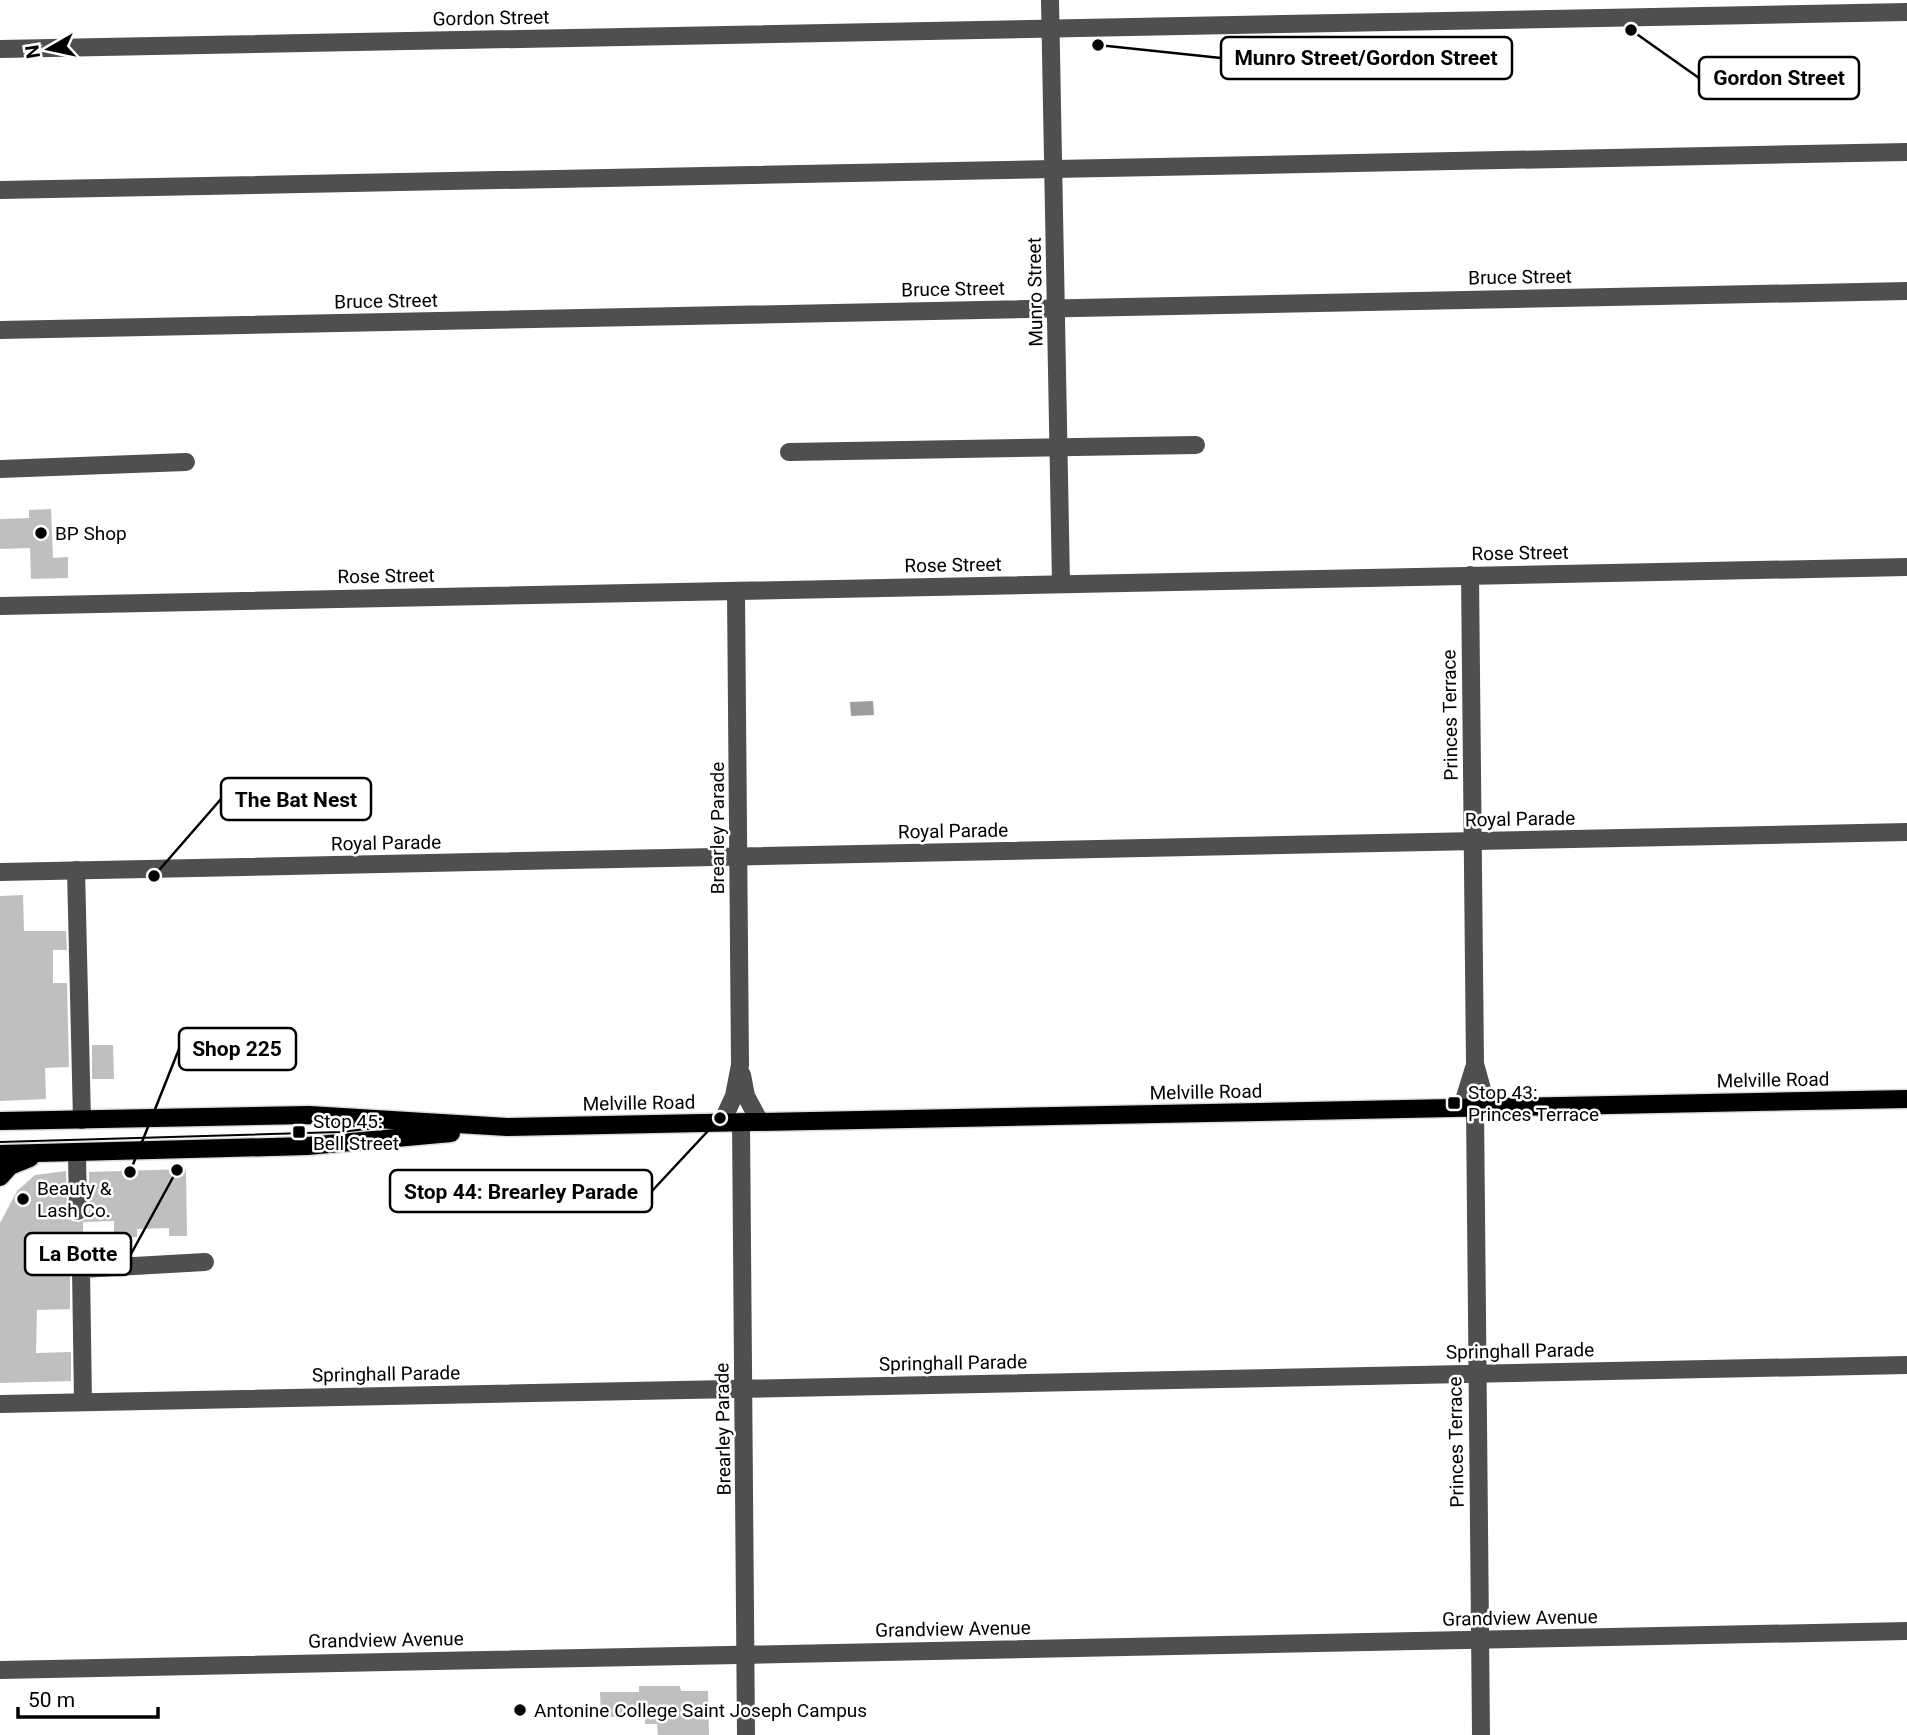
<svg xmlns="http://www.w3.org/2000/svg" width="1907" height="1735" font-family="Roboto,sans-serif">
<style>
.water{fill:#9d9d9d}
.building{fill:#bfbfbf}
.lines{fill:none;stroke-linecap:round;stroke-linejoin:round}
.major-casing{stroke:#dbdbdb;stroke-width:21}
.minor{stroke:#4f4f4f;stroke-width:18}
.major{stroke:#000;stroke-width:18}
.tram{stroke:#000;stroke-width:2}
.poi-dot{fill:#000;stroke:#fff;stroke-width:2.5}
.labels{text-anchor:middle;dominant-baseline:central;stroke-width:5;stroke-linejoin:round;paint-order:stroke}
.street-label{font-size:19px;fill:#000;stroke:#fff}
.poi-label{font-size:19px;fill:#000;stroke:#fff;text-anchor:start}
.leader{fill:none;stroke:#000;stroke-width:2.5}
.callout-dot{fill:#000;stroke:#fff;stroke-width:2.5}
.callout{fill:#fff;stroke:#000;stroke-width:2.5}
.callout-label{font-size:21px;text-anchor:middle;font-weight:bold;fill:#000}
</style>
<rect width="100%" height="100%" fill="#fff"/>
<!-- water -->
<path class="water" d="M873 701 874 715 851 716 850 702Z"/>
<!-- building -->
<g class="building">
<path d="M51 509 53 558 68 557V578L31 579 30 548 0 549V519L29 518V510Z"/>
<path d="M23 895 24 931H66L67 950H53V983H67L69 1067 45 1068 46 1099 0 1101V896Z"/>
<path d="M92 1045H113L114 1079H92Z"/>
<path d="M186 1169 187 1236H169V1228L137 1229V1237L114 1238V1221L83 1222V1238L62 1239V1271H70V1309L37 1310 36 1353 71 1352V1381L0 1383V1223L17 1191 35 1175 66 1171 67 1212 72 1221 79 1222 84 1220 89 1211V1172Z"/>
<path d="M639 1686H680L681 1691H708L709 1735H658L657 1724H645V1717H601L600 1692H639Z"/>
</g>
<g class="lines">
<defs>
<g id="major">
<path d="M0 1121 309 1115 507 1127 1907 1099"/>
<path d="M0 1154 307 1146 451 1133"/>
<path d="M0 1177 10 1166 30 1158"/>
</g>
</defs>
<!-- major casing -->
<use href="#major" class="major-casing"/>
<!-- minor -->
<g class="minor">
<path d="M1050 0 1061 583"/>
<path d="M0 49 1907 12"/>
<path d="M0 190 1907 152"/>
<path d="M0 330 1907 291"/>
<path d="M789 452 1196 445"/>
<path d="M0 469 186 462"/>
<path d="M1470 575 1475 1064 1487 1107"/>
<path d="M0 606 1907 567"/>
<path d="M76 870 82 1120"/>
<path d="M0 872 1907 832"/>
<path d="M742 1075 746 1096 760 1122"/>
<path d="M1462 1107 1474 1068"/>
<path d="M1475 1107 1481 1735"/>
<path d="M722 1122 734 1096 740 1065 736 591"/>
<path d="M741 1122 746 1735"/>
<path d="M77 1154 78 1211"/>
<path d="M83 1401 81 1269 205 1262"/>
<path d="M0 1404 1907 1365"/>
<path d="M0 1670 1907 1631"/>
</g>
<!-- major -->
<use href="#major" class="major"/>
<!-- tram -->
<path class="tram" d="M0 1142 340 1132 412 1124 1907 1094"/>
</g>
<!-- markers -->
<g class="poi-dot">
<circle cx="41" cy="533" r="7"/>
<rect x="1447" y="1096" width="14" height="14" rx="3.5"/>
<rect x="292" y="1125" width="14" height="14" rx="3.5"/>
<circle cx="23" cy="1199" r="7"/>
<circle cx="520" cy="1710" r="7"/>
</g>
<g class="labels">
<!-- street labels -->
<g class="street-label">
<text transform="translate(491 18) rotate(-1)">Gordon Street</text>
<text transform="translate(1520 277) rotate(-1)">Bruce Street</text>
<text transform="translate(953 289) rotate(-1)">Bruce Street</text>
<text transform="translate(1035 292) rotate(-91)">Munro Street</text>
<text transform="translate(386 301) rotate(-1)">Bruce Street</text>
<text transform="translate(1520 553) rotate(-1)">Rose Street</text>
<text transform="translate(953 565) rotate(-1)">Rose Street</text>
<text transform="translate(386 576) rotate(-1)">Rose Street</text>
<text transform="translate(1450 715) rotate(-91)">Princes Terrace</text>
<text transform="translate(1520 819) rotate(-1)">Royal Parade</text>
<text transform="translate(717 828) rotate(-90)">Brearley Parade</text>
<text transform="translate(953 831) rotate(-1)">Royal Parade</text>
<text transform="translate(386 843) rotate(-1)">Royal Parade</text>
<text transform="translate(1773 1080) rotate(-1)">Melville Road</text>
<text transform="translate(1206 1092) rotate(-1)">Melville Road</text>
<text transform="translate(639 1103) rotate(-1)">Melville Road</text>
<text transform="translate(1520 1351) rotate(-1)">Springhall Parade</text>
<text transform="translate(953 1363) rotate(-1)">Springhall Parade</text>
<text transform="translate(386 1374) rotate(-1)">Springhall Parade</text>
<text transform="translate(723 1429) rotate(-91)">Brearley Parade</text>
<text transform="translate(1456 1442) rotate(-91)">Princes Terrace</text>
<text transform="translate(1520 1618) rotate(-1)">Grandview Avenue</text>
<text transform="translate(953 1629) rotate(-1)">Grandview Avenue</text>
<text transform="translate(386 1640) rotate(-1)">Grandview Avenue</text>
</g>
<!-- poi labels -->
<g class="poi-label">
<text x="55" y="533">BP Shop</text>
<text x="1468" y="1092">Stop 43:<tspan x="1468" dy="22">Princes Terrace</tspan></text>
<text x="313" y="1121">Stop 45:<tspan x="313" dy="22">Bell Street</tspan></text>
<text x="37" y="1188">Beauty &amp;<tspan x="37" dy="22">Lash Co.</tspan></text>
<text x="534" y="1710">Antonine College Saint Joseph Campus</text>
</g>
</g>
<!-- callouts -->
<path class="leader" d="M1098 45L1221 58M1631 30L1699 78M154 876L221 799M130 1172L179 1049M720 1118L652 1191M177 1170L131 1254"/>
<g class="callout-dot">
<circle cx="1098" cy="45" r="7"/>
<circle cx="1631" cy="30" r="7"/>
<circle cx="154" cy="876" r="7"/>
<circle cx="130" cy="1172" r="7"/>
<circle cx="720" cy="1118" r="7"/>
<circle cx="177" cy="1170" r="7"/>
</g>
<g class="callout">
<rect x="1221" y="37" width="291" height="42" rx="7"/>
<rect x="1699" y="57" width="160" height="42" rx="7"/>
<rect x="221" y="778" width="150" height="42" rx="7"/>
<rect x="179" y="1028" width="117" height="42" rx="7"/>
<rect x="390" y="1170" width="262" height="42" rx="7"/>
<rect x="25" y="1233" width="106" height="42" rx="7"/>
</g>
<g class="callout-label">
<text x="1366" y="65">Munro Street/Gordon Street</text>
<text x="1779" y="85">Gordon Street</text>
<text x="296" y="807">The Bat Nest</text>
<text x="237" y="1056">Shop 225</text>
<text x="521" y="1199">Stop 44: Brearley Parade</text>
<text x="78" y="1261">La Botte</text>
</g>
<!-- north arrow -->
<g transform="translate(49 49) rotate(261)" stroke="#ffffff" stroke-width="5" paint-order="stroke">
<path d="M0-5L12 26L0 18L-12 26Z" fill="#000000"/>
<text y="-10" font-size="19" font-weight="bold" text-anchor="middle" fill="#000000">N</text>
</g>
<!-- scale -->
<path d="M18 1707v10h140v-10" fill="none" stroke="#000000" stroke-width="3.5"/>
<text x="28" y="1707" font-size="21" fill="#000000" stroke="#ffffff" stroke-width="5" paint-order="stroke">50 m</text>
</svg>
